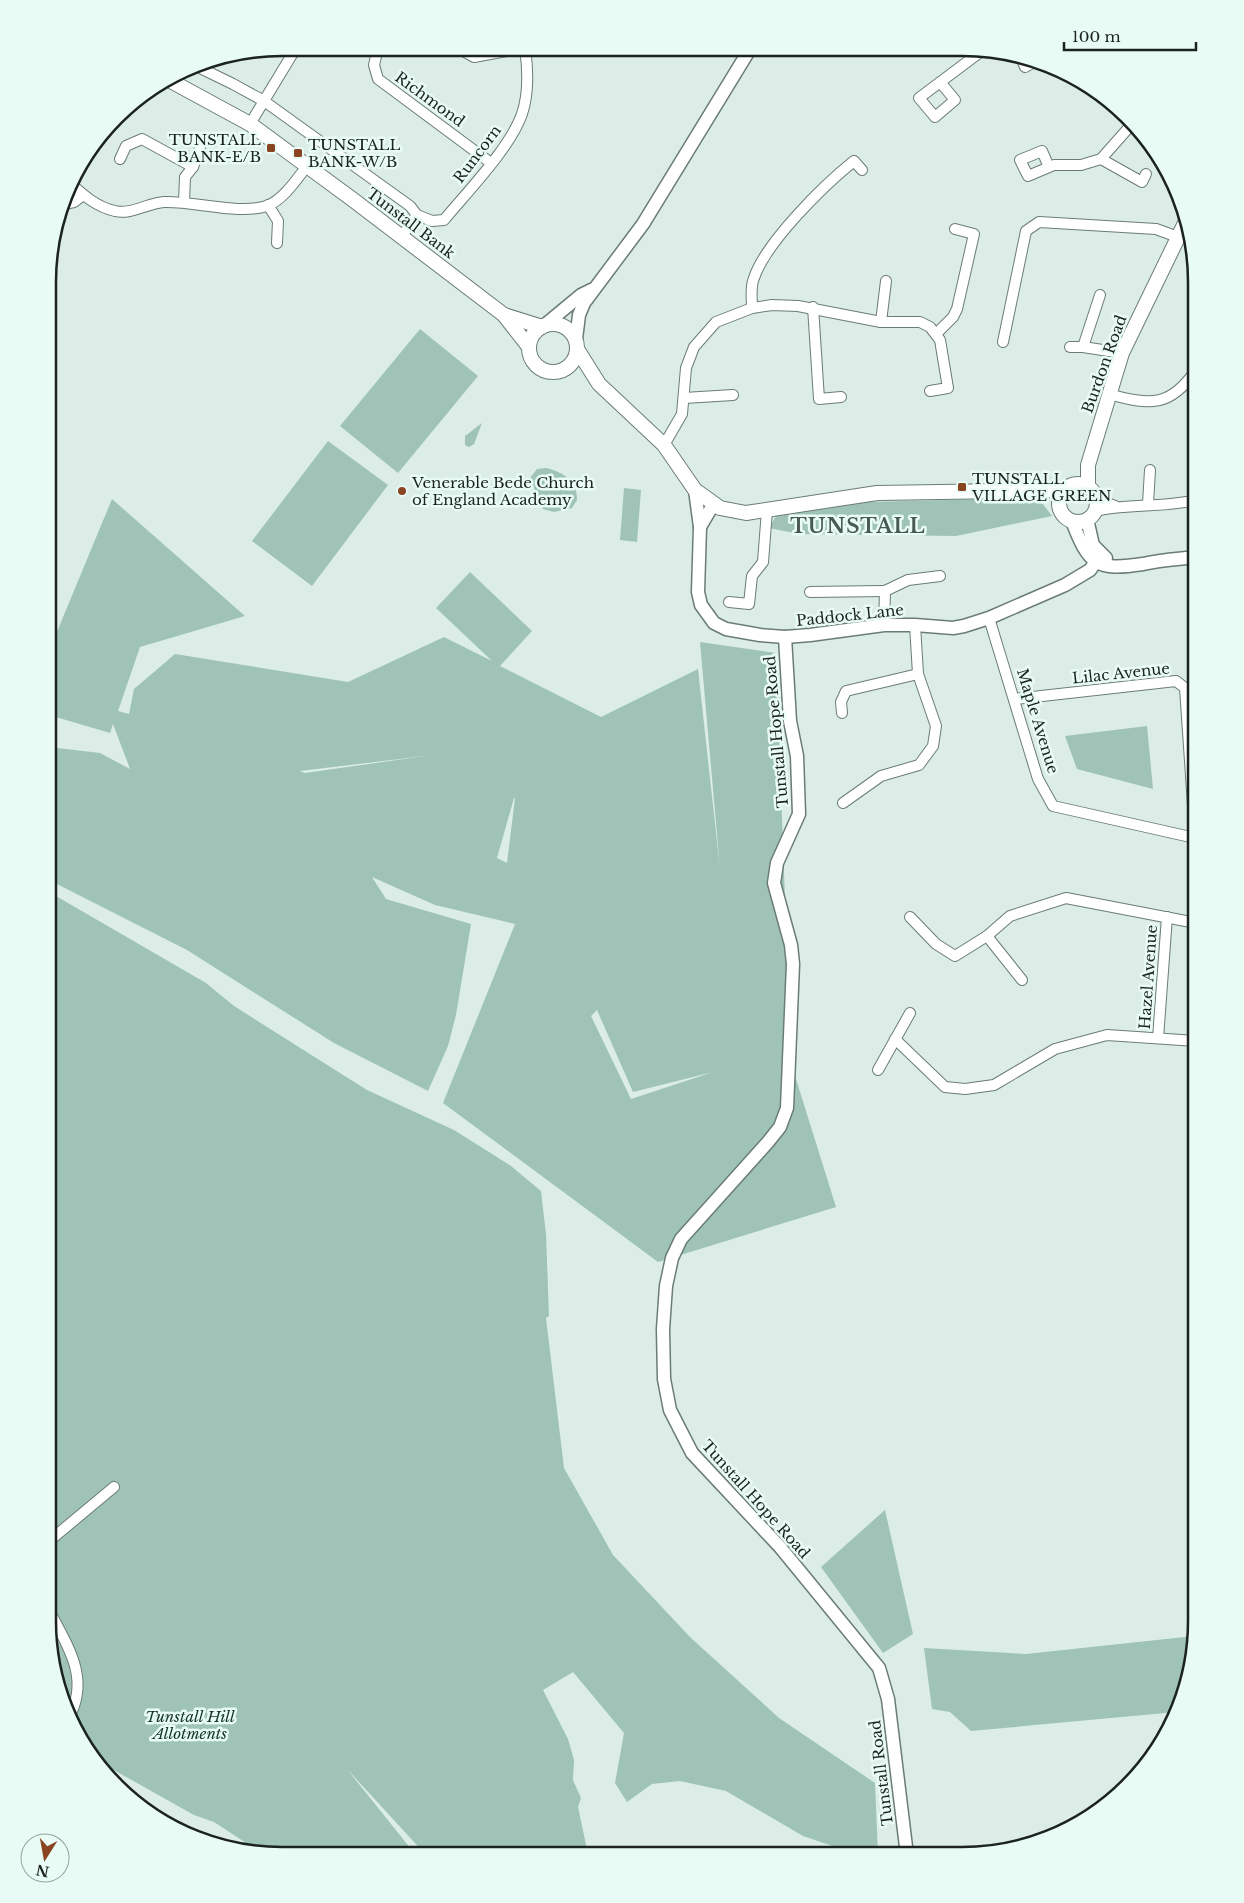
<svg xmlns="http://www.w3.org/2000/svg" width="1244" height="1903" font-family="'Libre Baskerville',serif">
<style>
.green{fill:#9fc4b7;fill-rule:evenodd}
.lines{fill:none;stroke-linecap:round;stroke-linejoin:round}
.minor-casing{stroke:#6b7c76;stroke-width:12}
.tertiary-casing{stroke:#6b7c76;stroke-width:15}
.secondary-casing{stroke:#6b7c76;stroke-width:16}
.minor{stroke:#fff;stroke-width:10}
.tertiary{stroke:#fff;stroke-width:12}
.secondary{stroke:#fff;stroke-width:14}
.poi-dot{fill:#8b4421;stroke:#e8fbf4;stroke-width:2}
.labels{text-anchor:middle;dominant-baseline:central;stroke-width:5;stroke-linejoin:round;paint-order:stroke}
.street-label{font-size:15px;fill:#1b221f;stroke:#e8fbf4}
.poi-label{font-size:15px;fill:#1b221f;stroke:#e8fbf4;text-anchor:start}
.park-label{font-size:15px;font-style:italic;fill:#11352a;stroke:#e8fbf4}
.district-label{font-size:20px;font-weight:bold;letter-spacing:1px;fill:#495953;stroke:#e8fbf4}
.rim{fill:none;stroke:#1b221f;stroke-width:2.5}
</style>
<rect width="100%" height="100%" fill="#dbede6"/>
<!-- green -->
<g class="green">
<path d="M420 329 478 376 398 473 340 426Z"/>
<path d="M482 423 474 444 469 447 465 445V436Z"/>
<path d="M328 441 388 485 312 586 252 541Z"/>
<path d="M546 468C563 472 577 481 577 500L572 508 554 512 543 509 530 478 537 469Z"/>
<path d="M624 488 641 490 637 542 620 540Z"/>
<path d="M1029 498 1043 504 1052 516 956 536 799 534 769 528 776 516 865 502Z"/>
<path d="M112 499 245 616 140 647 118 711 129 714 134 689 175 654 348 682 444 637 492 661 436 608 470 572 532 631 500 666 601 717 698 669 720 869 700 642 776 653 791 1063 836 1207 658 1262 443 1103 515 924 435 905 372 877 386 899 471 924 456 1015 448 1046 428 1091 334 1043 187 950 49 880V747L100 753 130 769 113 724 110 733 49 715V651ZM425 756 305 773 300 771ZM514 798H515L507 863 497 858ZM597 1010 633 1092 713 1072 631 1099 591 1016Z"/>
<path d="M1147 726 1153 789 1077 769 1065 736Z"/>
<path d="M49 892 206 983 234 1006 367 1090 454 1130 511 1166 541 1191 546 1234 549 1316 546 1318 564 1468 613 1555 691 1638 779 1718 875 1783 878 1855H859L803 1836 726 1791 680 1781 652 1784 627 1802 615 1783 624 1733 573 1672 543 1690 568 1739 574 1760 573 1780 581 1798 578 1807 588 1854H425L347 1769 415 1854H263L214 1822 194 1815 112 1769 106 1773 96 1764 66 1711 48 1620Z"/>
<path d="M885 1510 913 1634 883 1653 821 1567Z"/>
<path d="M1196 1602C1196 1639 1193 1678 1176 1712L971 1731 950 1712 932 1709 924 1648 1026 1654 1194 1636Z"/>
</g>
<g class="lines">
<defs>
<g id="minor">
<path d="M378 48 374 65 378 79 491 163"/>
<path d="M464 48 465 52 474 57 523 48"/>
<path d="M1021 57 1025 67 1036 61"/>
<path d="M194 65 233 84 264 101 410 206 417 215"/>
<path d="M940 82 955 100 935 117 919 98 983 50"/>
<path d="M250 124 296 48"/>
<path d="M120 159 126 146 142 139 193 167 185 177 184 202"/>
<path d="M1101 159 1142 182 1146 174"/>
<path d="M193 167 200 148"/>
<path d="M1049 167 1042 151 1020 160 1028 176 1054 165H1081L1101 159 1132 124"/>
<path d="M70 183C84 196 97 207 115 211 131 215 148 203 164 202 196 201 238 215 267 206 284 199 296 180 307 166"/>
<path d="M64 204 74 202 83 195"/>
<path d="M268 205 278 221 277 243"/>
<path d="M402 236 417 215 432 221 444 220C468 191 510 148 522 114 529 93 528 69 525 48"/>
<path d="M1100 295 1083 347 1122 353"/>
<path d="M813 307 819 399 841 397"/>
<path d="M752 308C752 298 750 287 754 278 766 242 824 185 854 161L862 170"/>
<path d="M881 322 886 281"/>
<path d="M937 333 953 317 957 309 974 234 955 229"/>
<path d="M1003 342 1026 231 1039 222 1156 229 1178 237"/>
<path d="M1070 347H1083"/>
<path d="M1108 394C1150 405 1170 408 1196 370"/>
<path d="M684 398 733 395"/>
<path d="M664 445 682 414 686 368 694 347 716 322 752 308 772 305 798 306 881 322H920L930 327 940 340 948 388 930 391"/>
<path d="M1096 499 1115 506"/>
<path d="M1148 504 1150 470"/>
<path d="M1095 511C1129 503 1163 508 1196 500"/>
<path d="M810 592 885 591"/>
<path d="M729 602 749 604 752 576 763 562 767 510"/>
<path d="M989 618 1038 779 1053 806 1195 838"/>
<path d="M884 625 885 591 908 580 940 576"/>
<path d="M1015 699 1176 681 1185 688 1196 849"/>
<path d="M842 713 841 702 846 691 918 674"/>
<path d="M843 803 881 776 919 765 933 746 936 726 918 674 915 625"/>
<path d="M910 917 936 944 955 956 987 936 1010 916 1066 898 1196 923"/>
<path d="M987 936 1022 980"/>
<path d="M1158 1038 1167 917"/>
<path d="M895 1039 945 1087 965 1089 994 1085 1055 1049 1107 1035 1196 1041"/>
<path d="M878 1070 910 1013"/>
<path d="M48 1542 114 1487"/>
<path d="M48 1608C66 1644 91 1677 69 1717"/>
</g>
<g id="tertiary">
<path d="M546 324 581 295 591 290"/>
<path d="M576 339 579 315 584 303 643 224 750 49"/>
<path d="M695 490 700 527 698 592 701 605 714 623 726 629 760 635 785 637 810 635 884 625H915L953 628 964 626 989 618 1065 585 1090 570 1101 554"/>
<path d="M1087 519 1093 545 1106 558"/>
<path d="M1072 521C1089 565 1096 571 1143 564 1160 560 1179 559 1196 557"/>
<path d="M700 527 713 505"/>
<path d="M785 637 790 721 797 756 799 814 777 863 774 883 791 945 793 964 787 1108 780 1127 768 1142 681 1239 672 1258 666 1286 663 1329 664 1379 670 1410 692 1453 780 1547 879 1668 888 1699 907 1855"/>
</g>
<g id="secondary">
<path d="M169 80 250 124 352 199 504 315 529 347"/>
<path d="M504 315 542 327"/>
<circle cx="553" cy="348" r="24"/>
<path d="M577 349 599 384 664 445 695 490 720 508 746 513 877 493 1064 490"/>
<circle cx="1078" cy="503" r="19"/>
<path d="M1088 487V465L1122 353 1185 223"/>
</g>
</defs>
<!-- minor casing -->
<use href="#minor" class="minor-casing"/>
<!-- tertiary casing -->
<use href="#tertiary" class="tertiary-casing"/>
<!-- secondary casing -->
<use href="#secondary" class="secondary-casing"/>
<!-- minor -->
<use href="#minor" class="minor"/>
<!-- tertiary -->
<use href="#tertiary" class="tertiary"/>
<!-- secondary -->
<use href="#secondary" class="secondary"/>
</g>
<!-- markers -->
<g class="poi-dot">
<rect x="266" y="143" width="10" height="10" rx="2.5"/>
<rect x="293" y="148" width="10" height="10" rx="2.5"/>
<rect x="957" y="482" width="10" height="10" rx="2.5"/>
<circle cx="402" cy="491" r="5"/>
</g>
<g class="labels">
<!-- street labels -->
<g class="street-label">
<text transform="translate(430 99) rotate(36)">Richmond</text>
<text transform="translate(477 154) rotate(-53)">Runcorn</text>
<text transform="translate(411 223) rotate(37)">Tunstall Bank</text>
<text transform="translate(1104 364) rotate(-70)">Burdon Road</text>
<text transform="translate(850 615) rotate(-6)">Paddock Lane</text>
<text transform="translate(1121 673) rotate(-6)">Lilac Avenue</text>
<text transform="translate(1038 721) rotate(73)">Maple Avenue</text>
<text transform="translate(776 732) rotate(-95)">Tunstall Hope Road</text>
<text transform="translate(1148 977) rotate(-86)">Hazel Avenue</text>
<text transform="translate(756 1499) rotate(48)">Tunstall Hope Road</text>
<text transform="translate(881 1773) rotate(-97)">Tunstall Road</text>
</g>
<!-- poi labels -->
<g class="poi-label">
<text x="261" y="139" text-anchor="end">TUNSTALL<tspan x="261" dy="17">BANK-E/B</tspan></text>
<text x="308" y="144">TUNSTALL<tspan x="308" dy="17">BANK-W/B</tspan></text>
<text x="972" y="478">TUNSTALL<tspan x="972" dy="17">VILLAGE GREEN</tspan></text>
<text x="412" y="482">Venerable Bede Church<tspan x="412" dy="17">of England Academy</tspan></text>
</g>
<!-- park labels -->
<g class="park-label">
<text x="190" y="1716">Tunstall Hill<tspan x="190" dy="17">Allotments</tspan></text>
</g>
<!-- district labels -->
<g class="district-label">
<text x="858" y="526">TUNSTALL</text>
</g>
</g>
<!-- crop -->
<path d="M0 0H1244V1903H0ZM282 56H962A226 226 0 0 1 1188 282V1621A226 226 0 0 1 962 1847H282A226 226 0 0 1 56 1621V282A226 226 0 0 1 282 56Z" fill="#e8fbf4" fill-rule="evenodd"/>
<path class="rim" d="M282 56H962A226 226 0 0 1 1188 282V1621A226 226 0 0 1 962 1847H282A226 226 0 0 1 56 1621V282A226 226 0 0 1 282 56Z"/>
<!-- north arrow -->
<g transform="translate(45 1858) rotate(191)"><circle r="24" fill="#e8fbf4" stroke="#96a49f"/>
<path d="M0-4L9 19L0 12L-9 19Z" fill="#8b4421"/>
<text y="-8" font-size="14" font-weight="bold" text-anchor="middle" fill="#1b221f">N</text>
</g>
<!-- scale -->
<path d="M1064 42v8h132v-8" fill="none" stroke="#1b221f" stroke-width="2.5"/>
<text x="1072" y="42" font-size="15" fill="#1b221f" stroke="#e8fbf4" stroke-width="4" paint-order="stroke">100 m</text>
</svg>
